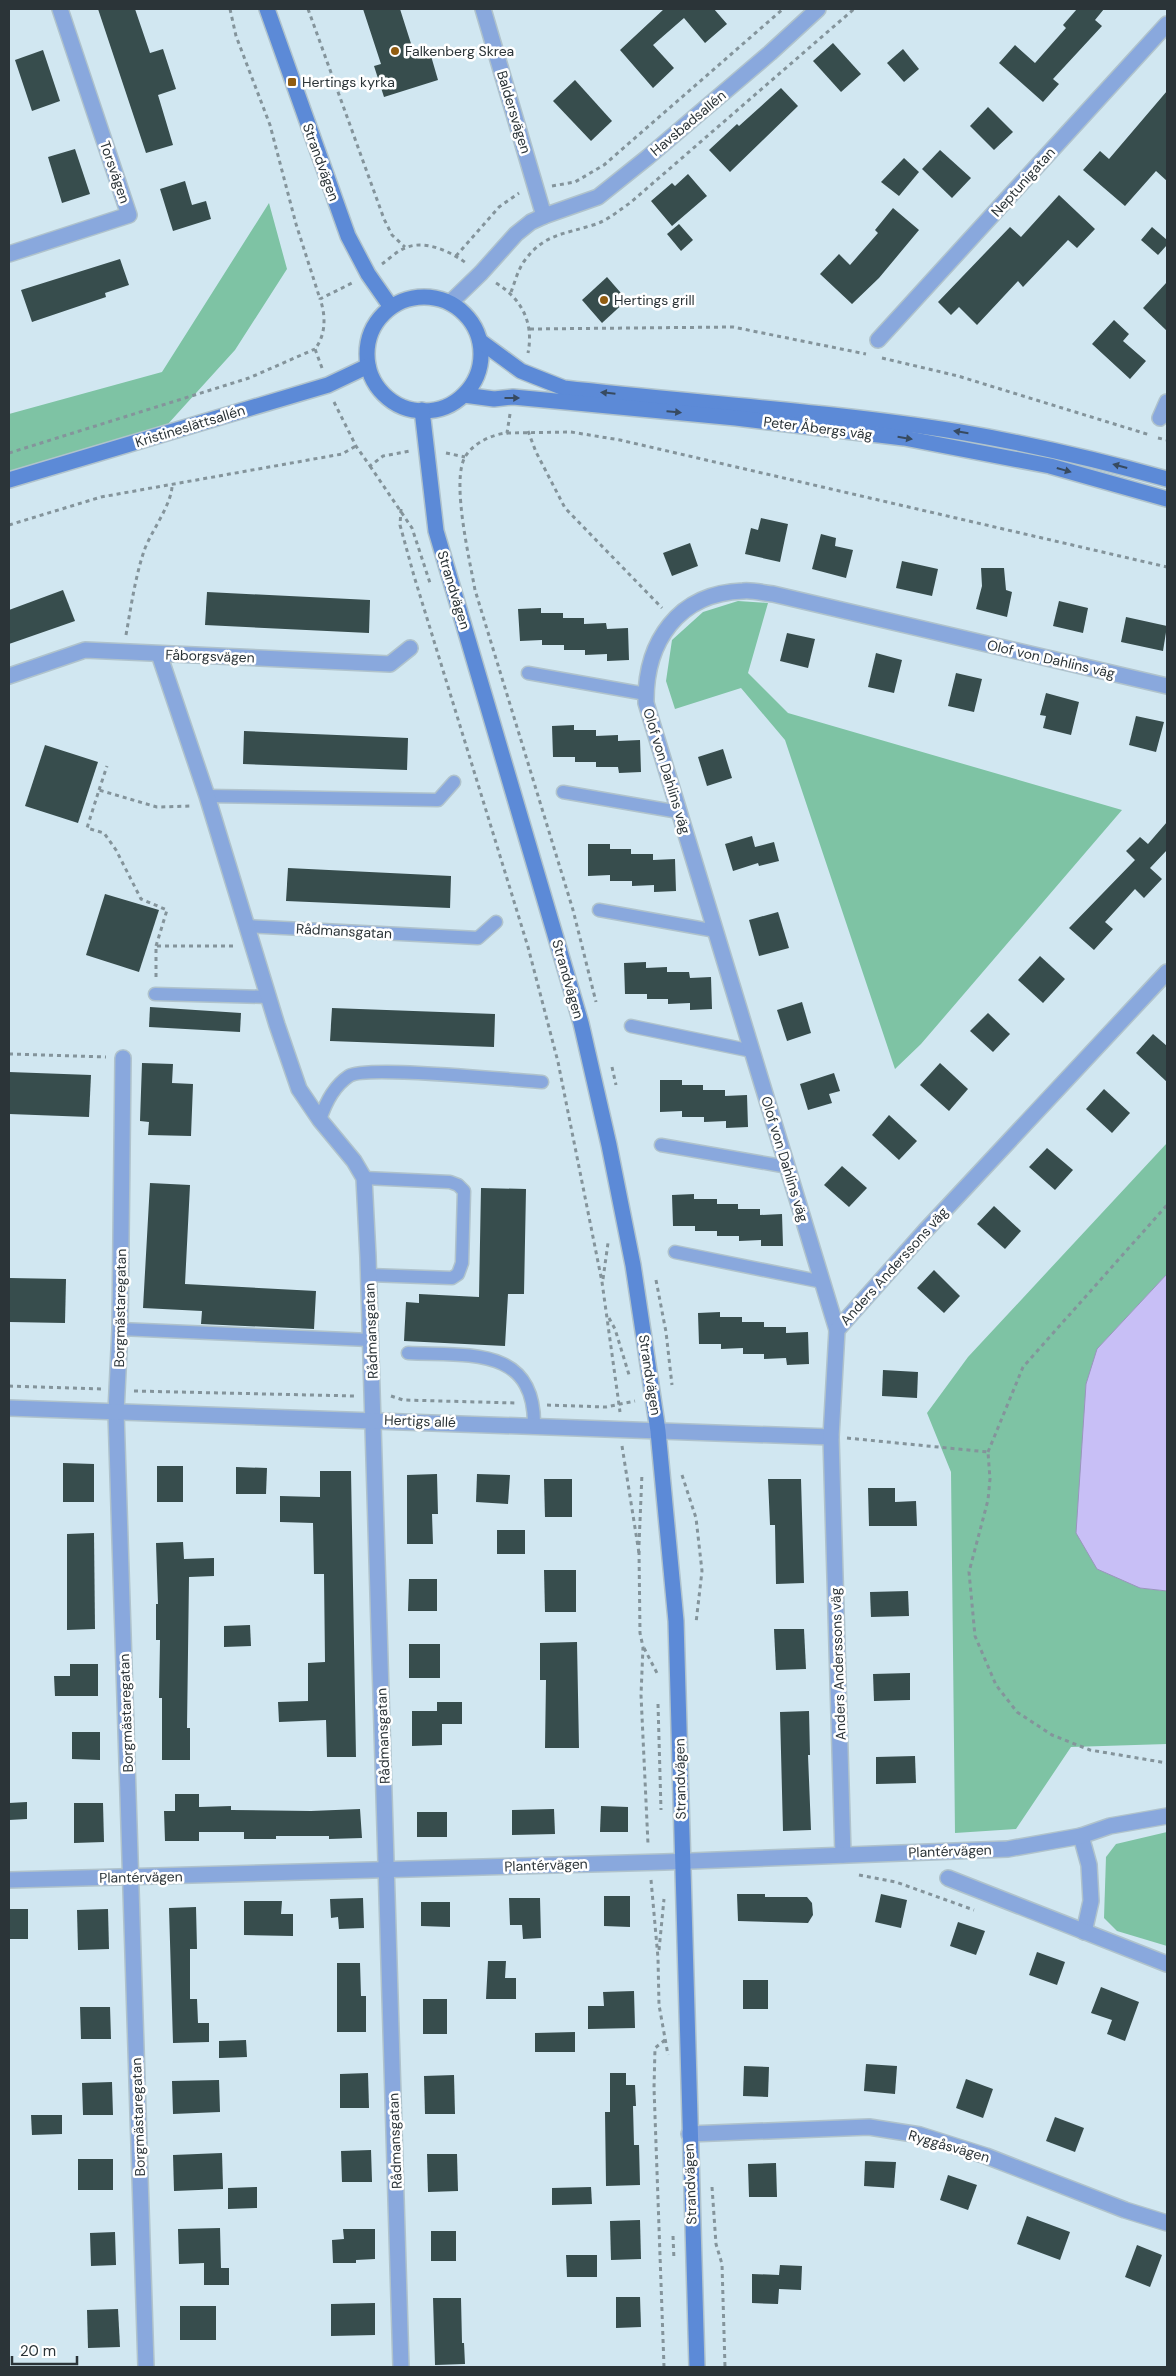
<svg xmlns="http://www.w3.org/2000/svg" width="1176" height="2376" font-family="'DM Sans',sans-serif">
<style>
.green{fill:#7ec3a4}
.water{fill:#c8bff6;stroke:#9995bd}
.building{fill:#374d4d}
.lines{fill:none;stroke-linecap:round;stroke-linejoin:round}
.lane-casing{stroke:#b0c3cc;stroke-width:15}
.street-casing{stroke:#b0c3cc;stroke-width:18}
.secondary-casing{stroke:#b0c3cc;stroke-width:18}
.path{stroke:#84949b;stroke-width:3;stroke-dasharray:4 4;stroke-linecap:butt}
.lane{stroke:#89a8dd;stroke-width:12}
.street{stroke:#89a8dd;stroke-width:15}
.secondary{stroke:#5c8ad7;stroke-width:15}
.oneway{fill:#374a60}
.poi-dot{fill:#915c10;stroke:#fff;stroke-width:2}
.labels{text-anchor:middle;dominant-baseline:central;stroke-width:5;stroke-linejoin:round;paint-order:stroke}
.poi-label{font-size:14px;fill:#2b3438;stroke:#fff;text-anchor:start}
.street-label{font-size:14px;fill:#2b3438;stroke:#fff}
</style>
<rect width="100%" height="100%" fill="#d1e7f1"/>
<!-- green -->
<g class="green">
<path d="M269 203 287 269 235 350 167 425 9 472V414L162 372Z"/>
<path d="M738 601 768 603 748 673 788 713 1122 810 921 1044 895 1069 785 740 741 688 675 709 666 681 672 640 703 612Z"/>
<path d="M1167 1143V1274L1097 1349 1140 1588 1167 1591V1744L1071 1747 1016 1829 955 1833 951 1472 927 1413 968 1357Z"/>
<path d="M1167 1832V1946L1117 1931 1104 1918 1106 1857 1116 1844Z"/>
</g>
<!-- water -->
<path class="water" d="M1167 1274V1591L1140 1588 1097 1569 1076 1533 1086 1384 1097 1349Z"/>
<!-- building -->
<g class="building">
<path d="M98 9H135L150 53 163 49 176 89 158 95 173 145 146 153Z"/>
<path d="M363 9H400L414 53 429 49 438 80 384 97 374 66 381 64Z"/>
<path d="M664 9H714L727 24 705 43 684 18 653 45 674 68 653 88 620 50Z"/>
<path d="M1077 9H1104L1095 20 1102 26 1053 79 1059 84 1043 102 999 63 1015 45 1035 63 1066 28 1063 25Z"/>
<path d="M833 43 861 74 841 92 813 61Z"/>
<path d="M903 49 919 69 904 82 887 63Z"/>
<path d="M43 50 60 101 32 111 15 60Z"/>
<path d="M575 80 612 121 591 141 553 101Z"/>
<path d="M781 88 798 106 730 172 709 150 737 124 739 126Z"/>
<path d="M1167 91V181L1156 171 1125 206 1083 170 1100 151 1109 159Z"/>
<path d="M988 107 1013 132 994 150 970 126Z"/>
<path d="M75 149 90 194 62 203 48 157Z"/>
<path d="M940 150 971 178 952 198 922 169Z"/>
<path d="M904 158 919 172 899 196 881 182Z"/>
<path d="M688 174 707 196 672 226 651 201 672 183 675 186Z"/>
<path d="M185 181 192 205 206 201 211 219 173 231 160 189Z"/>
<path d="M1059 195 1095 229 1077 248 1068 240 1023 287 1018 281 977 325 959 307 951 315 938 302 1010 227 1021 237Z"/>
<path d="M893 208 919 230 879 278 852 304 820 274 839 254 850 265 878 233 875 230Z"/>
<path d="M679 224 693 240 681 251 667 234Z"/>
<path d="M1152 227 1167 240V245L1158 255 1141 240Z"/>
<path d="M120 259 129 285 105 293 106 297 32 322 21 290Z"/>
<path d="M607 277 627 300 602 323 582 300Z"/>
<path d="M1167 282V331L1143 308Z"/>
<path d="M1114 320 1129 334 1123 341 1146 361 1130 379 1092 344Z"/>
<path d="M761 518 788 524 780 562 745 554 751 528 758 530Z"/>
<path d="M821 534 836 538 835 546 853 550 846 578 812 569Z"/>
<path d="M690 543 698 566 672 576 663 553Z"/>
<path d="M902 561 938 569 932 596 896 588Z"/>
<path d="M981 568H1004L1006 590 1012 592 1007 617 976 609 982 586Z"/>
<path d="M63 590 75 621 9 644V610Z"/>
<path d="M207 592 370 600 369 633 205 625Z"/>
<path d="M1059 601 1088 608 1083 633 1053 626Z"/>
<path d="M541 608V613H563V618H584V624L606 623 607 629 628 628 629 660 607 661V654L585 655V650H564V645H542V640L520 641 518 609Z"/>
<path d="M1126 617 1167 626 1163 651 1121 642Z"/>
<path d="M787 633 815 639 808 668 780 661Z"/>
<path d="M876 653 902 660 894 693 868 687Z"/>
<path d="M956 673 982 679 974 712 948 706Z"/>
<path d="M1046 693 1079 702 1071 735 1043 728 1046 716 1040 715Z"/>
<path d="M1136 716 1164 722 1156 752 1129 745Z"/>
<path d="M574 725V730H596V736L618 735V741L640 740 641 772 619 773 618 767H596V762H575V757H553L552 726Z"/>
<path d="M244 731 408 738 407 770 243 764Z"/>
<path d="M45 745 98 762 78 823 25 806Z"/>
<path d="M723 749 732 778 707 786 698 757Z"/>
<path d="M1167 822V850L1150 868 1162 879 1144 898 1135 889 1105 922 1113 929 1094 950 1069 928 1135 860 1126 851 1140 837 1148 844Z"/>
<path d="M752 836 755 847 774 842 779 861 759 866 758 863 733 871 725 844Z"/>
<path d="M588 844H610V849H631V854H653V860L675 859 676 891 654 892V885L632 886V881H610V875L588 876Z"/>
<path d="M288 868 451 876 450 908 286 901Z"/>
<path d="M105 894 159 910 139 972 86 955Z"/>
<path d="M778 912 789 948 759 956 749 920Z"/>
<path d="M1040 956 1065 979 1043 1003 1018 980Z"/>
<path d="M646 962V968L667 967V972H689L690 978 711 977 712 1009 690 1010V1003L668 1004V999H647V994H625L624 963Z"/>
<path d="M802 1002 811 1033 787 1041 777 1010Z"/>
<path d="M150 1007 241 1013 240 1032 149 1027Z"/>
<path d="M332 1008 495 1014 494 1047 330 1041Z"/>
<path d="M988 1013 1010 1034 993 1052 970 1031Z"/>
<path d="M1153 1034 1167 1046V1082L1136 1053Z"/>
<path d="M142 1063 173 1064 172 1083 193 1084 191 1136 148 1135 149 1122 140 1121Z"/>
<path d="M940 1063 968 1089 949 1111 920 1085Z"/>
<path d="M9 1072 91 1075 89 1117 9 1114Z"/>
<path d="M834 1073 840 1091 829 1094 832 1103 808 1110 800 1084Z"/>
<path d="M660 1080H682V1085H703V1090H725V1096L747 1095 748 1127 726 1128V1121L704 1122V1117H682V1111L660 1112Z"/>
<path d="M1104 1089 1130 1113 1112 1133 1086 1109Z"/>
<path d="M889 1115 917 1141 899 1160 872 1135Z"/>
<path d="M1047 1148 1073 1170 1055 1190 1029 1167Z"/>
<path d="M842 1166 867 1188 849 1207 824 1185Z"/>
<path d="M150 1183 190 1185 185 1284 316 1291 314 1329 201 1324 202 1311 143 1308Z"/>
<path d="M481 1188 526 1189 524 1294H508L505 1346 404 1341 406 1302 419 1303V1294L479 1297Z"/>
<path d="M694 1194V1199H717V1204H738V1209H760V1215L782 1214 783 1246H761V1240L739 1241V1236H717V1231H695V1226H673L672 1195Z"/>
<path d="M994 1206 1021 1231 1005 1249 977 1224Z"/>
<path d="M934 1270 960 1296 944 1313 917 1288Z"/>
<path d="M9 1278 66 1279 65 1323 9 1322Z"/>
<path d="M720 1312V1317H742V1322H764V1327H786V1333L808 1332 809 1364 787 1365 786 1358 764 1359V1354H743V1348L721 1349V1344H699L698 1313Z"/>
<path d="M883 1370 918 1372 917 1398 882 1396Z"/>
<path d="M63 1463 94 1464V1502H63Z"/>
<rect x="157" y="1466" width="26" height="36"/>
<path d="M236 1467 267 1468 266 1494H236Z"/>
<path d="M320 1471H351L356 1757H327L326 1720 279 1722 278 1702 308 1701V1663L325 1662 324 1574H314L313 1523 280 1522V1496L320 1497Z"/>
<path d="M437 1474 438 1514H432L433 1544H407V1475Z"/>
<path d="M477 1474 510 1475 508 1504 476 1502Z"/>
<path d="M544 1479H572V1517H545Z"/>
<path d="M768 1479H801L804 1583 776 1584 775 1525H770Z"/>
<path d="M868 1488H895V1502L916 1501 917 1526H869Z"/>
<rect x="497" y="1530" width="28" height="24"/>
<path d="M94 1533 95 1629 67 1630V1534Z"/>
<path d="M183 1542 184 1559 214 1558V1576L189 1577 187 1728H190V1760H162V1698H159L160 1640H156V1604H158L156 1543Z"/>
<path d="M544 1570H576V1612H545Z"/>
<path d="M409 1579H437V1611H408Z"/>
<path d="M908 1591 909 1616 871 1617 870 1592Z"/>
<path d="M250 1625 251 1646 224 1647V1626Z"/>
<path d="M774 1629H804L806 1669 776 1670Z"/>
<path d="M577 1642 579 1748H545L546 1680H540V1643Z"/>
<rect x="409" y="1644" width="31" height="34"/>
<path d="M70 1664H98V1696H55L54 1676H70Z"/>
<path d="M910 1673V1700L874 1701 873 1674Z"/>
<path d="M437 1702H462V1724H442V1745L412 1746V1711H437Z"/>
<path d="M809 1711 810 1755H808L811 1830 783 1831 780 1712Z"/>
<path d="M72 1732H100V1760L72 1759Z"/>
<path d="M915 1756 916 1783 876 1784V1757Z"/>
<path d="M175 1794H199V1807L231 1806V1810L311 1811 360 1809 362 1838 329 1839V1836H276V1839H244V1832H199V1841H165L164 1811H175Z"/>
<path d="M27 1802V1819L9 1820V1803Z"/>
<path d="M74 1803H103L104 1842 74 1843Z"/>
<path d="M601 1806 628 1807V1832H600Z"/>
<path d="M554 1809 555 1834 512 1835V1810Z"/>
<rect x="417" y="1812" width="30" height="25"/>
<path d="M737 1894H765V1897H807L812 1903 813 1915 808 1923 738 1921Z"/>
<path d="M881 1894 907 1900 901 1928 875 1922Z"/>
<path d="M604 1896H630V1927L604 1926Z"/>
<path d="M363 1898 364 1928 339 1929 338 1917 331 1918 330 1899Z"/>
<path d="M509 1898H540L541 1938 523 1939 522 1925H510Z"/>
<path d="M244 1901H282L281 1914H293V1936L244 1935Z"/>
<path d="M421 1902H450V1927L421 1926Z"/>
<path d="M196 1907 197 1949H190V1999H197L198 2023H209V2042L173 2043 169 1908Z"/>
<rect x="9" y="1909" width="19" height="30"/>
<path d="M108 1909 109 1949 78 1950 77 1910Z"/>
<path d="M958 1922 985 1931 976 1955 950 1946Z"/>
<path d="M1037 1952 1065 1962 1057 1985 1029 1975Z"/>
<path d="M488 1961H506L505 1978H516V1999H486Z"/>
<path d="M337 1963H360L361 1996H366V2032H337Z"/>
<rect x="743" y="1980" width="25" height="29"/>
<path d="M1101 1987 1139 2002 1125 2041 1107 2034 1112 2020 1091 2013Z"/>
<path d="M634 1991 635 2028 588 2029V2006H604L603 1992Z"/>
<rect x="423" y="1999" width="24" height="35"/>
<path d="M80 2007H110L111 2039H81Z"/>
<path d="M575 2032V2052H535V2033Z"/>
<path d="M246 2040 247 2057 219 2058V2041Z"/>
<path d="M866 2064 897 2066 895 2094 864 2091Z"/>
<path d="M744 2066 769 2067 768 2097 743 2096Z"/>
<path d="M368 2073 369 2108H340V2074Z"/>
<path d="M610 2073H626V2085H635L636 2106H633L634 2145H639L640 2185 606 2186 605 2112H610Z"/>
<path d="M454 2075 455 2114H425L424 2076Z"/>
<path d="M966 2079 993 2089 983 2118 956 2108Z"/>
<path d="M219 2080 220 2112 173 2114 172 2081Z"/>
<path d="M112 2082 113 2115H83L82 2083Z"/>
<path d="M31 2115H62V2134L32 2135Z"/>
<path d="M1055 2117 1084 2128 1075 2152 1046 2141Z"/>
<path d="M371 2150 372 2182H342L341 2151Z"/>
<path d="M222 2153 223 2189 174 2191 173 2155Z"/>
<path d="M427 2154H457L458 2191 428 2192Z"/>
<rect x="78" y="2159" width="35" height="31"/>
<path d="M865 2161 896 2162 894 2188 864 2186Z"/>
<path d="M776 2163 777 2197H749L748 2164Z"/>
<path d="M948 2175 977 2185 968 2210 940 2200Z"/>
<path d="M257 2187V2208L228 2209V2188Z"/>
<path d="M591 2187 592 2204 552 2205V2188Z"/>
<path d="M1027 2216 1070 2232 1060 2260 1017 2244Z"/>
<path d="M640 2220 641 2259 611 2260 610 2221Z"/>
<path d="M220 2228 221 2268H229V2285H204V2263L179 2264 178 2229Z"/>
<path d="M343 2229H375V2259L356 2260V2263H333L332 2240 344 2239Z"/>
<rect x="431" y="2231" width="25" height="30"/>
<path d="M115 2232 116 2265 91 2266 90 2233Z"/>
<path d="M1137 2245 1162 2255 1150 2287 1125 2277Z"/>
<path d="M566 2255H597V2277H567Z"/>
<path d="M780 2265 802 2266 801 2290 779 2289 778 2304 752 2303V2274L779 2275Z"/>
<path d="M616 2297H640L641 2327 616 2328Z"/>
<path d="M433 2298H461L462 2343H464L465 2364 435 2365Z"/>
<path d="M375 2303V2335L331 2336V2304Z"/>
<rect x="180" y="2306" width="36" height="34"/>
<path d="M118 2309 120 2347 88 2348 87 2310Z"/>
</g>
<g class="lines">
<defs>
<g id="lane">
<path d="M528 673 646 694"/>
<path d="M563 792 679 812"/>
<path d="M207 796 438 800 454 782"/>
<path d="M599 910 716 931"/>
<path d="M246 926 478 938 496 922"/>
<path d="M155 994 269 997"/>
<path d="M631 1026 752 1051"/>
<path d="M320 1120C325 1104 334 1086 349 1076 366 1065 512 1080 542 1082"/>
<path d="M661 1145 788 1167"/>
<path d="M364 1178 450 1182 458 1185 464 1191 462 1263 458 1274 452 1278 369 1275"/>
<path d="M675 1252 823 1282"/>
<path d="M120 1329 370 1340"/>
<path d="M408 1353C466 1356 535 1345 534 1425"/>
</g>
<g id="street">
<path d="M483 9 544 216"/>
<path d="M9 254 129 215 60 9"/>
<path d="M450 303 481 273 516 234 531 222 544 216 598 197 648 157 770 53 818 9"/>
<path d="M878 340 1167 24"/>
<path d="M1160 418 1167 402"/>
<path d="M159 654 207 796 277 1025 299 1089 320 1120 354 1161 364 1178 368 1257 401 2367"/>
<path d="M9 676 85 650 390 664 410 648"/>
<path d="M123 1058 120 1329 116 1412 146 2367"/>
<path d="M837 1330 646 703C645 642 678 593 743 591 753 590 763 593 773 594L1167 686"/>
<path d="M9 1408 831 1437"/>
<path d="M1081 1836 1089 1865 1091 1901 1084 1932"/>
<path d="M843 1855 831 1437 837 1330 925 1231 1167 972"/>
<path d="M948 1878 1167 1964"/>
<path d="M9 1880 664 1862 1008 1849 1081 1836 1110 1826 1167 1816"/>
<path d="M689 2134 869 2127 920 2135 986 2156 1125 2210 1167 2223"/>
</g>
<g id="secondary">
<path d="M267 9 348 236 368 274 391 307"/>
<circle cx="424" cy="354" r="57"/>
<path d="M480 341 521 371 564 388C695 403 830 411 960 432 1030 444 1099 460 1167 479"/>
<path d="M464 395 494 399 513 397 736 418 904 438 1050 466 1167 499"/>
<path d="M422 410 436 531 581 1023 609 1145 633 1265 658 1431 676 1621 697 2367"/>
<path d="M9 480 328 385 368 366"/>
</g>
</defs>
<!-- lane casing -->
<use href="#lane" class="lane-casing"/>
<!-- street casing -->
<use href="#street" class="street-casing"/>
<!-- secondary casing -->
<use href="#secondary" class="secondary-casing"/>
<!-- path -->
<g class="path">
<path d="M230 9 236 36 270 125 296 224 320 299"/>
<path d="M308 9 384 219 392 235 405 247"/>
<path d="M552 186 575 182 604 165 783 9"/>
<path d="M456 256 499 207 519 193"/>
<path d="M382 264C389 259 397 251 405 248 425 239 451 252 466 263"/>
<path d="M496 283C522 299 534 323 528 353"/>
<path d="M511 292C515 282 518 269 525 260 544 234 565 234 593 225 607 221 618 211 630 203L854 9"/>
<path d="M530 329 733 327 866 354"/>
<path d="M882 358 958 376 1150 435"/>
<path d="M322 368 315 349C326 335 326 315 320 299L354 282"/>
<path d="M334 402 356 446 370 466 383 456 410 451"/>
<path d="M510 414 507 433C493 434 473 443 465 457 451 482 470 561 475 590L573 910 596 1002"/>
<path d="M528 431 536 452 565 508 662 608"/>
<path d="M507 433 571 432 620 440 1167 567"/>
<path d="M1158 438 1167 440"/>
<path d="M9 453 249 378 315 349"/>
<path d="M446 453 465 457"/>
<path d="M370 466 412 528 431 586"/>
<path d="M401 509 400 525 414 576 528 947 558 1062 602 1282 620 1412"/>
<path d="M9 525 101 497 342 454 356 446"/>
<path d="M126 635C131 607 135 578 144 551 151 531 173 503 172 484"/>
<path d="M99 790 107 766"/>
<path d="M156 946 167 910 141 899 116 850 104 833 87 828 99 790 157 807 193 806"/>
<path d="M156 977V946H234"/>
<path d="M9 1054 106 1057"/>
<path d="M612 1067 616 1085"/>
<path d="M603 1279 608 1243"/>
<path d="M656 1280 666 1332 672 1385"/>
<path d="M609 1318 615 1329 630 1378"/>
<path d="M9 1386 101 1389"/>
<path d="M134 1391 355 1396"/>
<path d="M391 1396 403 1400 516 1403"/>
<path d="M547 1405 606 1407 635 1401"/>
<path d="M847 1438 988 1452 990 1479 988 1500 969 1572 975 1636 996 1685 1017 1712 1052 1735 1090 1750 1167 1763"/>
<path d="M622 1446 639 1553"/>
<path d="M988 1452 1023 1367 1167 1205"/>
<path d="M682 1475 696 1518 702 1571 696 1623"/>
<path d="M639 1545 642 1473"/>
<path d="M639 1551 640 1633 643 1647 641 1695 648 1844"/>
<path d="M644 1648 658 1675"/>
<path d="M658 1704 661 1810"/>
<path d="M859 1875 896 1882 974 1910"/>
<path d="M651 1880 658 1958 659 2005 668 2055"/>
<path d="M659 1950 664 1899"/>
<path d="M712 2187 716 2244 722 2264 725 2367"/>
<path d="M673 2236 674 2260"/>
<path d="M664 2367 654 2088 655 2048 665 2040"/>
</g>
<!-- lane -->
<use href="#lane" class="lane"/>
<!-- street -->
<use href="#street" class="street"/>
<!-- secondary -->
<use href="#secondary" class="secondary"/>
</g>
<!-- one-way arrows -->
<defs><path id="oneway-solid" d="M-6-.8H1V-3.2L6.5 0L1 3.2V.8H-6Z" transform="scale(1.25)"/></defs>
<g class="oneway">
<use href="#oneway-solid" transform="translate(608 393) rotate(-174)"/>
<use href="#oneway-solid" transform="translate(512 398)"/>
<use href="#oneway-solid" transform="translate(674 412) rotate(5)"/>
<use href="#oneway-solid" transform="translate(961 432) rotate(-171)"/>
<use href="#oneway-solid" transform="translate(905 438) rotate(9)"/>
<use href="#oneway-solid" transform="translate(1120 466) rotate(-165)"/>
<use href="#oneway-solid" transform="translate(1064 470) rotate(16)"/>
</g>
<!-- markers -->
<g class="poi-dot">
<circle cx="395" cy="51" r="5"/>
<rect x="287" y="77" width="10" height="10" rx="2.5"/>
<circle cx="604" cy="300" r="5"/>
</g>
<g class="labels">
<!-- poi labels -->
<g class="poi-label">
<text x="405" y="51">Falkenberg Skrea</text>
<text x="302" y="82">Hertings kyrka</text>
<text x="614" y="300">Hertings grill</text>
</g>
<!-- street labels -->
<g class="street-label">
<text transform="translate(514 112) rotate(73)">Baldersvägen</text>
<text transform="translate(688 123) rotate(-40)">Havsbadsallén</text>
<text transform="translate(321 162) rotate(70)">Strandvägen</text>
<text transform="translate(115 172) rotate(71)">Torsvägen</text>
<text transform="translate(1023 182) rotate(-48)">Neptunigatan</text>
<text transform="translate(190 426) rotate(-17)">Kristineslättsallén</text>
<text transform="translate(818 428) rotate(7)">Peter Åbergs väg</text>
<text transform="translate(454 590) rotate(73)">Strandvägen</text>
<text transform="translate(210 656) rotate(2)">Fåborgsvägen</text>
<text transform="translate(1051 659) rotate(13)">Olof von Dahlins väg</text>
<text transform="translate(667 771) rotate(73)">Olof von Dahlins väg</text>
<text transform="translate(344 931) rotate(3)">Rådmansgatan</text>
<text transform="translate(568 979) rotate(74)">Strandvägen</text>
<text transform="translate(785 1159) rotate(73)">Olof von Dahlins väg</text>
<text transform="translate(894 1266) rotate(-48)">Anders Anderssons väg</text>
<text transform="translate(120 1308) rotate(-89)">Borgmästaregatan</text>
<text transform="translate(371 1331) rotate(-92)">Rådmansgatan</text>
<text transform="translate(650 1375) rotate(81)">Strandvägen</text>
<text transform="translate(420 1421) rotate(2)">Hertigs allé</text>
<text transform="translate(838 1664) rotate(-92)">Anders Anderssons väg</text>
<text transform="translate(126 1713) rotate(-92)">Borgmästaregatan</text>
<text transform="translate(383 1736) rotate(-92)">Rådmansgatan</text>
<text transform="translate(680 1779) rotate(-91)">Strandvägen</text>
<text transform="translate(950 1851) rotate(-2)">Plantérvägen</text>
<text transform="translate(546 1865) rotate(-2)">Plantérvägen</text>
<text transform="translate(141 1877) rotate(-1)">Plantérvägen</text>
<text transform="translate(138 2117) rotate(-92)">Borgmästaregatan</text>
<text transform="translate(395 2141) rotate(-92)">Rådmansgatan</text>
<text transform="translate(949 2146) rotate(16)">Ryggåsvägen</text>
<text transform="translate(690 2184) rotate(-92)">Strandvägen</text>
</g>
</g>
<!-- border -->
<rect width="1176" height="2376" fill="none" stroke="#2b3438" stroke-width="20"/>
<!-- scale -->
<path d="M12 2356v8h65v-8" fill="none" stroke="#2b3438" stroke-width="2.5"/>
<text x="20" y="2356" font-size="15" fill="#2b3438" stroke="#ffffff" stroke-width="4" paint-order="stroke">20 m</text>
</svg>
